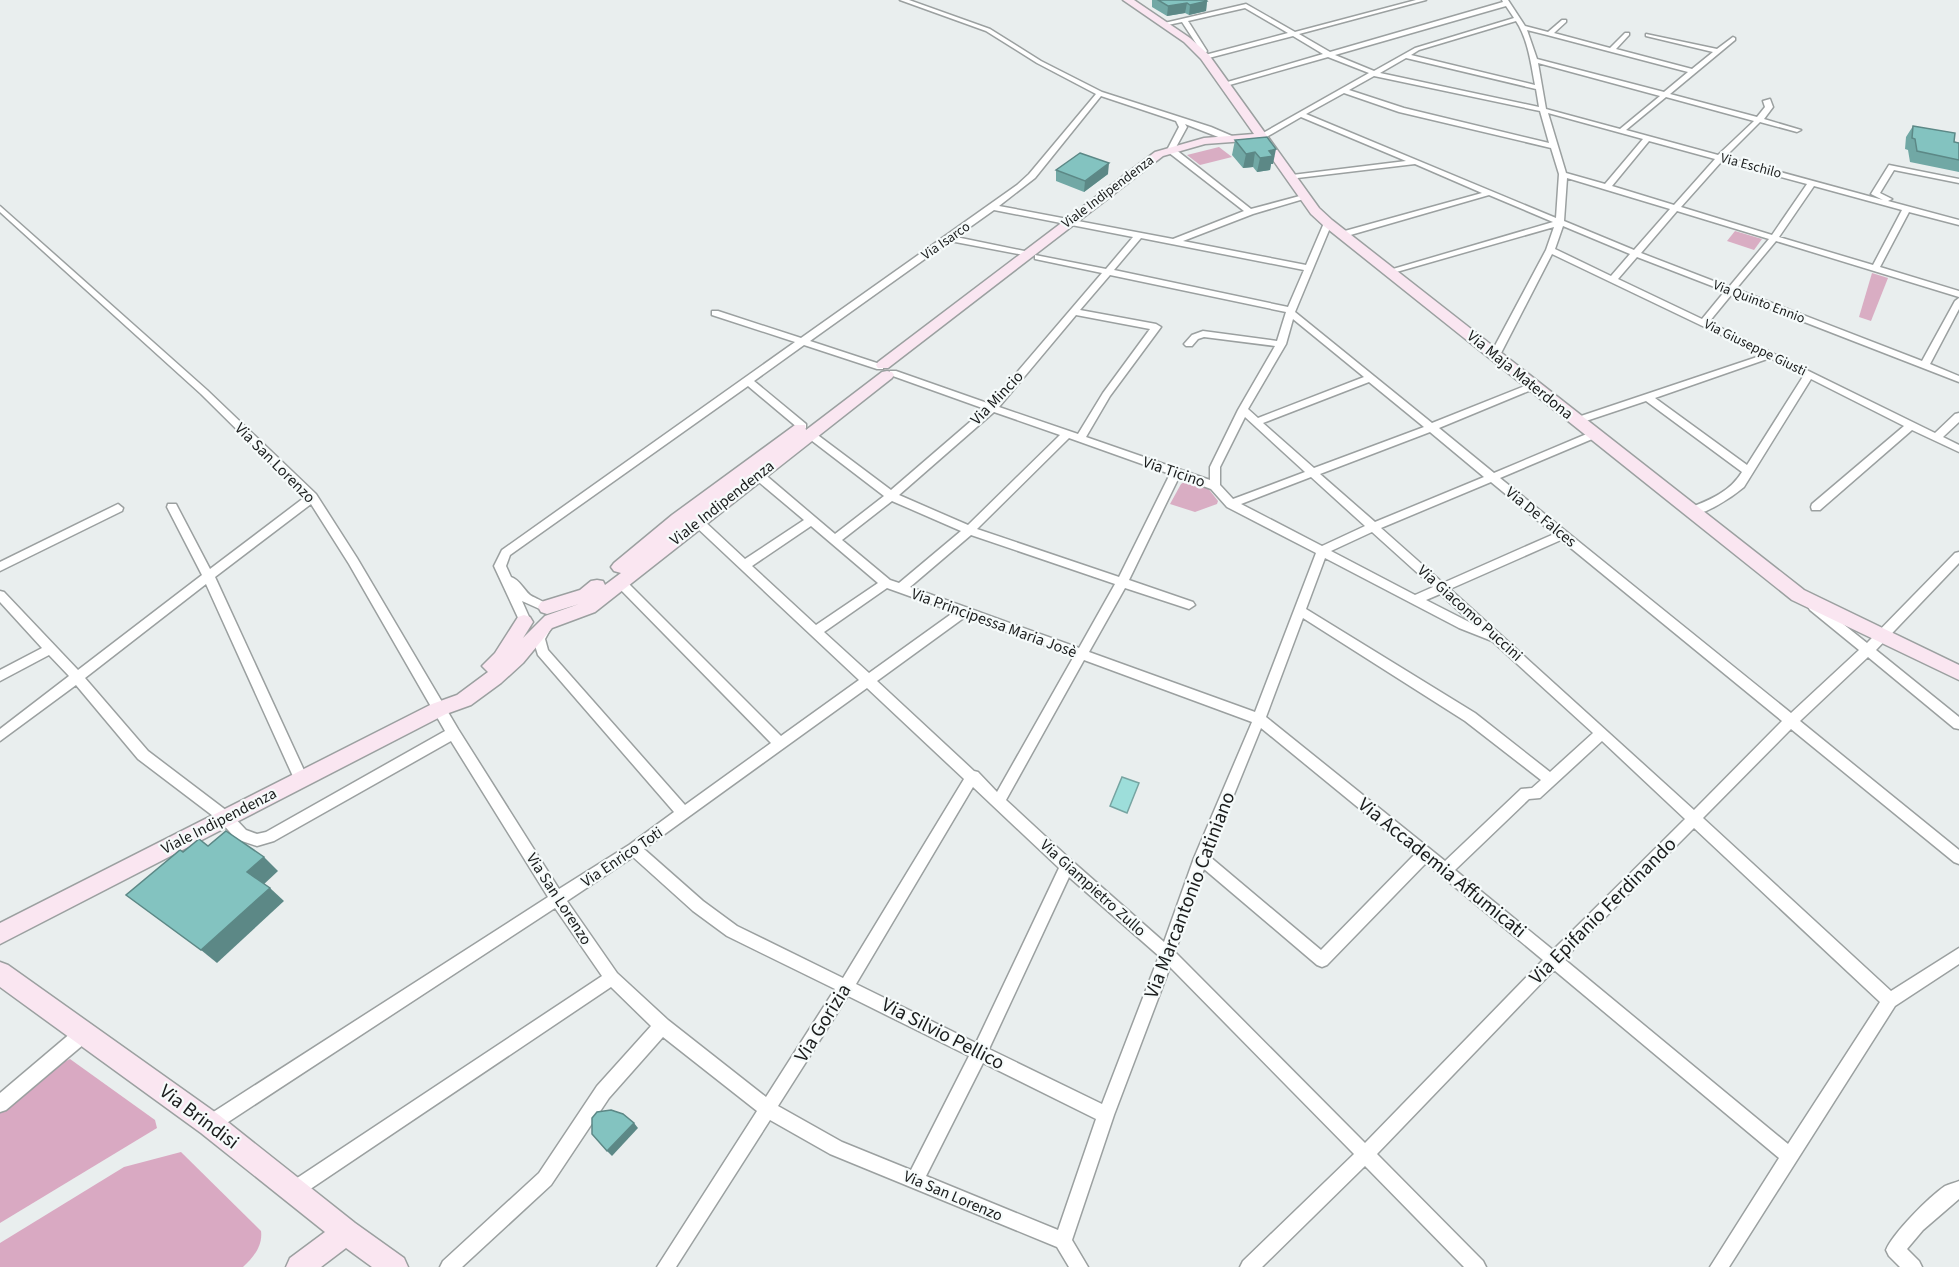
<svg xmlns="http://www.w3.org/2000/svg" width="1959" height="1267" font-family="'Source Sans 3',sans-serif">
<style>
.green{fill:#d9adc3}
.forest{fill:#d9a9c2}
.water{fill:#9ddeda;stroke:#76a4a1;stroke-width:1.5}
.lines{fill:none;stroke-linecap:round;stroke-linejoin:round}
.street-casing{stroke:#9ba0a0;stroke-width:3}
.secondary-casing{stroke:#9ba0a0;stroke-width:3}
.street{fill:#fff;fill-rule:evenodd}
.secondary{fill:#fae6f1;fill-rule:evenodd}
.wall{fill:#71a8a5}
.shaded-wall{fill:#5c8886}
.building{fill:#83c3c0;stroke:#5c8886;stroke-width:1.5}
.labels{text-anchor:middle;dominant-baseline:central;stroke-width:4.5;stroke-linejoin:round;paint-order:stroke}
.far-street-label{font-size:14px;fill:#1a1c1c;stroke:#f6fbfb}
.street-label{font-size:16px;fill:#1a1c1c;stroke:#f6fbfb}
.near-street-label{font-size:20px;fill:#1a1c1c;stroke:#f6fbfb}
</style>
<rect width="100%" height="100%" fill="#e9eeee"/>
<!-- green -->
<g class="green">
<path d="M1219 147 1232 157 1200 165 1187 155Z"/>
<path d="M1735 231 1762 239 1754 250 1727 241Z"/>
<path d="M1872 273 1888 278 1871 321 1859 317Z"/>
<path d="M1184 482 1207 487 1218 501 1217 504 1195 512 1170 504 1181 484Z"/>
</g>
<!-- forest -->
<g class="forest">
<path d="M70 1059 155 1120 157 1128 0 1223V1110L54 1067Z"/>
<path d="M181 1152 261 1231C263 1246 253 1258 243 1267H0V1243L124 1167Z"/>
</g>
<!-- water -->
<path class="water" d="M1122 777 1139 783 1127 813 1110 806Z"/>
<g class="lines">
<defs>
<g id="street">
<path d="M900 0H909L990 29 1041 61 1102 92 1211 127 1232 136V140H1226L1185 124 1187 127 1175 149 1251 209 1307 194V198L1253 214 1183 241 1306 265 1324 223 1331 221 1332 223 1295 312 1432 423 1530 384H1536V388L1439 428 1494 473 1589 433H1597V437L1500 478 1791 713 1859 650 1810 610 1808 607 1810 604H1818L1867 643 1955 553 1959 552V563L1876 650 1959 717V729L1954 728 1868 657 1800 721 1959 850V864L1954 862 1791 729 1703 818 1891 991 1959 948V964L1895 1006 1729 1267H1710L1779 1158 1554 970 1377 1154 1483 1261 1486 1267H1464L1365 1166 1262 1267H1240L1243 1261 1354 1154 1170 967 1114 1115 1072 1240 1088 1267H1069L1057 1247 830 1154 770 1120 676 1267H657L757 1111 663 1037 609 1098 551 1185 462 1267H440L443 1261 539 1173 597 1086 651 1026 611 987 300 1196 294 1199 288 1196 285 1190 288 1184 602 976 555 908 216 1130 210 1132 204 1130 202 1124 204 1118 548 897 451 741 274 841 257 846 236 839 221 822 138 759 76 685 0 741V729L69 676 49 655 0 681V670L42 648 0 602V591L4 592 78 670 202 575 167 507 168 504H176L210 569 305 497 201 394 0 212V206L207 390 316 494 357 558 458 729 559 889 629 845 674 812 538 655 533 639 541 625H549L551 628 545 639 548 650 685 805 771 743 616 585 614 582 616 579H624L781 736 859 680 694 525 693 522 694 519H702L745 559 804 520 754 478 753 475 758 471 762 472 835 534 884 496 807 437V433H815L891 490 985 409 890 375V371H896L990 404 1102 273 1035 259V255L1106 269 1133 237 994 210 956 237 1029 252V256L950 241 810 341 883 365V369H877L804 345 754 381 806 424V428H798L748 386 510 555 506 566 511 577C520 580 523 589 530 595 536 599 543 600 548 606L542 610 522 601 530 619 524 623 520 622 494 566 502 550 795 342 712 315V311H718L801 338 1017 185 1029 174 1096 94 1037 63 986 31ZM1101 96 1176 121 1179 127 1167 150 1168 152 1244 211 1173 239 999 206 1035 178ZM1141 238 1304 270 1288 307 1114 270ZM1110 275 1286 312 1277 341 1203 331 1192 335 1184 344 1186 346H1192L1198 339 1204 337 1275 346 1238 410 1210 467V480L1086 437 1110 396 1161 327 1156 324 1080 310ZM1076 315 1150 329 1103 393 1078 434 999 407ZM1293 319 1364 377 1258 418 1248 409 1286 344ZM1369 382 1424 427 1314 468 1263 423ZM994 412 1060 435 968 525 899 495ZM1245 417 1305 472 1233 499 1220 485V467ZM1430 432 1484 477 1375 522 1320 474ZM1069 438 1170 474 1119 577 977 529ZM1179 477 1211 489 1227 507 1316 553 1255 712 1089 652 1125 588 1189 609 1195 605 1193 602 1129 580ZM1311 477 1365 526 1322 546 1241 504ZM1491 482 1554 534 1443 583 1381 528ZM892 501 961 531 899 583 890 580 842 540ZM311 504 349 564 445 731 266 832 257 834 246 830 231 814 148 751 85 678 206 584 296 783 301 785 306 783 308 779 215 577ZM811 526 878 583 816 625 752 566ZM1372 532 1433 587 1415 595 1331 551ZM971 535 1115 584 1079 648 910 587ZM1561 540 1782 721 1694 810 1450 589ZM1325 558 1459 628 1492 641 1593 733 1550 772 1475 713 1306 609ZM887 588 954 612 869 673 824 632ZM1440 594 1473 624 1426 600ZM965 617 1074 656 997 792 978 772 974 771 877 681ZM1303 618 1465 721 1541 780 1532 788 1521 789 1445 861 1266 717ZM1084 660 1252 722 1194 858 1164 942 1072 861 1006 800ZM867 688 964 779 843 978 737 926 703 901 644 849ZM1261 728 1415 854 1321 950 1209 856ZM1602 741 1685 819 1553 950 1455 870 1529 799 1540 798ZM973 787 1059 868 976 1043 856 984ZM1694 828 1880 1002 1788 1144 1564 959ZM633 857 693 911 727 936 835 989 766 1097 668 1020 617 973 567 901ZM1426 863 1543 960 1365 1143 1175 952 1204 869 1317 965 1322 967 1327 965ZM1069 877 1159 956 1102 1104 989 1049ZM848 996 969 1056 911 1170 842 1142 778 1106ZM983 1063 1096 1119 1058 1230 926 1176Z"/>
<path d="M1416 0H1426L1299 34 1330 52 1503 2 1502 0H1508L1525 26 1548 32 1562 20H1566V22L1554 33 1610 48 1625 33H1629V35L1616 49 1692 69 1713 52 1646 36V34L1717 49 1733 37 1735 38V40L1670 94 1757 117 1765 107 1763 101 1770 99 1773 107 1764 119 1801 130 1797 132 1760 122 1725 157 1883 200 1871 194 1889 165 1959 179V183L1894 170 1880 193 1892 199 1888 201 1959 220V225L1909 212 1880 267 1959 291V297L1776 241 1736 289 1922 361 1955 301 1959 298V309L1930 364 1959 376V382L1732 294 1709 322 1935 433 1955 414 1959 413V422L1943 437 1959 445V452L1912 430 1820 510H1812L1811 507 1812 504 1904 426 1811 379 1744 487C1732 497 1703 517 1687 515L1686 512 1687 509C1709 500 1729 493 1742 472L1646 401 1580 423H1572L1571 421 1572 419 1763 355 1552 254 1500 355 1498 357H1492L1490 355 1546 250 1554 227 1393 273 1386 271 1553 222 1489 195 1347 236H1341V232L1482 193 1415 164 1289 179V175H1292L1406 161 1301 117 1263 139 1256 137 1369 73 1328 57 1226 86 1223 84 1224 83 1323 54 1293 36 1205 59 1199 54 1201 51 1182 22 1163 26 1160 24 1246 4 1295 32ZM1506 6 1514 18 1415 48 1374 71 1335 55ZM1245 8 1288 33 1205 55 1207 51 1188 21ZM1516 21C1528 39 1531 64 1535 85L1411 55 1419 50ZM1527 30 1547 35 1688 72 1664 92 1537 59ZM1406 58 1536 89 1539 107 1380 73ZM1538 63 1660 96 1620 129 1546 109ZM1374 76 1540 111 1549 143 1404 108 1349 90ZM1344 93 1399 112 1551 148 1559 174 1556 218 1306 114ZM1666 97 1754 121 1718 155 1626 130ZM1548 113 1643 139 1605 184 1566 173ZM1649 141 1715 159 1674 205 1612 186ZM1722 161 1807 184 1772 235 1681 207ZM1567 178 1670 209 1634 250 1564 221ZM1814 186 1902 210 1873 265 1779 237ZM1677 211 1769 239 1729 287 1641 253ZM1563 226 1630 254 1611 276 1555 249ZM1637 257 1725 291 1702 319 1618 279ZM1770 358 1804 375 1747 465 1655 398Z"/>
<path d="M118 504 123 508 122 511 0 571V562Z"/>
<path d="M84 1025 90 1027 92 1033 90 1039 6 1110 0 1112V1093L78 1027Z"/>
<path d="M1959 1181V1199L1923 1230 1907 1249 1919 1261 1922 1267H1900L1889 1256 1886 1250C1893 1233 1929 1197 1945 1186 1949 1184 1955 1183 1959 1181Z"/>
</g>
<g id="secondary">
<path d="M1123 0H1134L1190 38 1209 55 1319 208 1332 220 1804 590 1959 665V680L1792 600 1324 226 1311 214 1259 140 1205 144 1163 156 888 368H878L876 365 878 362 1155 152 1204 138 1254 134 1201 59 1184 42Z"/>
<path d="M887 371 892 372 894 375 892 378 595 612 552 628 523 663 501 683 471 705 446 714 0 944V923L432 704 457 695 488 672 482 666 495 653 518 617 524 615 530 617 533 622 523 638 545 616 579 604 547 614 541 612 538 607 541 602 580 590 591 581 597 580 603 581 605 585 621 573 614 571 611 567 614 563 672 515 795 425H805L806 430 882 372Z"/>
<path d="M0 962 8 965 219 1115 355 1223 404 1258 408 1267H372L346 1248 321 1267H286L290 1258 325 1232 201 1133 0 987Z"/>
</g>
</defs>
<!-- street casing -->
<use href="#street" class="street-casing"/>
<!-- secondary casing -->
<use href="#secondary" class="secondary-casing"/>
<!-- street -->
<use href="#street" class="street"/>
<!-- secondary -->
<use href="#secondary" class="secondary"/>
</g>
<!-- wall -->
<g class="wall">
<path d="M1152 0H1206L1207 1 1206 11 1189 15 1185 13 1167 16 1152 7Z"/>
<path d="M1913 126 1959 143V172L1910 162 1908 150 1905 149 1906 137Z"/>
<path d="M1267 137 1273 164H1271L1270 170 1257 172 1253 167 1243 168 1232 155 1235 140Z"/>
<path d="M1056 170 1108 174 1084 192 1056 181Z"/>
</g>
<!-- shaded-wall -->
<g class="shaded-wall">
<path d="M1207 1 1206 11 1189 15 1190 5Z"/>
<path d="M1187 3 1185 13 1167 16 1168 6Z"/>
<path d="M1276 149 1273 164H1271L1270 170 1257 172 1260 158 1269 151Z"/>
<path d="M1255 152 1253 167 1243 168 1246 154Z"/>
<path d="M1109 163 1108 174 1084 192 1085 181Z"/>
<path d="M264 857 278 871 262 886 247 872Z"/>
<path d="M270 888 284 901 217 963 201 950Z"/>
<path d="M634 1123 638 1128 612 1156 607 1151Z"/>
</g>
<!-- building -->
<g class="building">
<path d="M1158 0H1206L1207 1 1190 5 1187 3 1168 6Z"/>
<path d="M1913 126 1955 133 1954 142 1959 143V160L1917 151 1915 139 1912 138Z"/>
<path d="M1267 137 1276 149 1269 151 1273 156 1260 158 1255 152 1246 154 1235 140Z"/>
<path d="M1080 153 1109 163 1085 181 1056 170Z"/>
<path d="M226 831 264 857 247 872 270 888 201 950 126 895 180 850 183 852 199 839 208 846Z"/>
<path d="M611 1110 623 1114 634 1123 607 1151 592 1134V1118L597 1112Z"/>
</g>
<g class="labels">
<!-- far-street labels -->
<g class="far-street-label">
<text transform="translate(1751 166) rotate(15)">Via Eschilo</text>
<text transform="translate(1108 192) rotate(-37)">Viale Indipendenza</text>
<text transform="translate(946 241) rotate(-35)">Via Isarco</text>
<text transform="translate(1759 302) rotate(21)">Via Quinto Ennio</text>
<text transform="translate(1755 348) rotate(26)">Via Giuseppe Giusti</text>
</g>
<!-- street labels -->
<g class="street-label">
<text transform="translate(1520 375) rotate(39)">Via Maja Materdona</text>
<text transform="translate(997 398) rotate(-46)">Via Mincio</text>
<text transform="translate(275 463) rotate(45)">Via San Lorenzo</text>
<text transform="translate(1174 472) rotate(19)">Via Ticino</text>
<text transform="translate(722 503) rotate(-38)">Viale Indipendenza</text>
<text transform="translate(1541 517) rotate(39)">Via De Falces</text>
<text transform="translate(1470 613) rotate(42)">Via Giacomo Puccini</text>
<text transform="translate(994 623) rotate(20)">Via Principessa Maria Josè</text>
<text transform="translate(219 821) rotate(-27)">Viale Indipendenza</text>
<text transform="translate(622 857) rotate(-34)">Via Enrico Toti</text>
<text transform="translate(1093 888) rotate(42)">Via Giampietro Zullo</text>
<text transform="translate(559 899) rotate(57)">Via San Lorenzo</text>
<text transform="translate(953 1196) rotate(23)">Via San Lorenzo</text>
</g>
<!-- near-street labels -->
<g class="near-street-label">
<text transform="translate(1442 868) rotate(39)">Via Accademia Affumicati</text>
<text transform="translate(1190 895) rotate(-69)">Via Marcantonio Catiniano</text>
<text transform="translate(1603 911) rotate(-45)">Via Epifanio Ferdinando</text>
<text transform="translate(823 1023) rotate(-58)">Via Gorizia</text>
<text transform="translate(943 1034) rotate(27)">Via Silvio Pellico</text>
<text transform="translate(199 1117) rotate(37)">Via Brindisi</text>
</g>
</g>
</svg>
